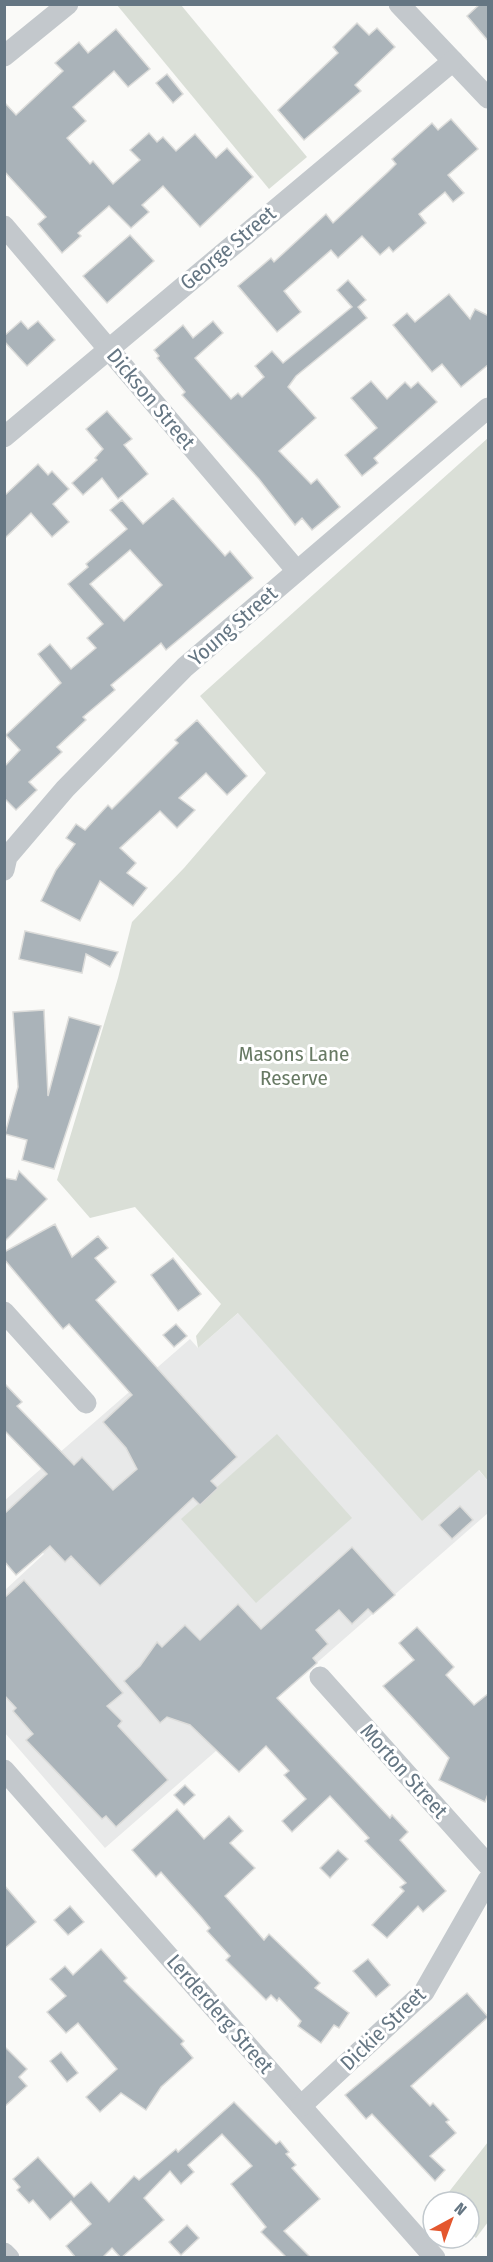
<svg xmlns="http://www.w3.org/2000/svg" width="493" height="2262" font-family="'Fira Sans Condensed',sans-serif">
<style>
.built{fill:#e8e9e9}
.green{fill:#dadfd7}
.building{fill:#aab3b9;stroke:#dcdcda;stroke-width:1.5;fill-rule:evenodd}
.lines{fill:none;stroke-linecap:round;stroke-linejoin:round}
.street{stroke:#c3c8cc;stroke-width:21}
.labels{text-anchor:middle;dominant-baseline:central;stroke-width:6;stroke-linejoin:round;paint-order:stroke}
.street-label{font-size:21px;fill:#657683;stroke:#fff}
.park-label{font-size:21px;fill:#687a64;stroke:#fff}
</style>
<rect width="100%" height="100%" fill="#fafaf8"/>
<!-- built -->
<path class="built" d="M297 1262 488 1481V1513L105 1848 5 1733V1590L44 1554 5 1509 4 1501 190 1339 198 1348Z"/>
<!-- green -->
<g class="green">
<path d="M117 5H181L307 157 269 189Z"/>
<path d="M488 438V1481L479 1470 422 1521 238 1313 198 1348 196 1336 221 1304 135 1207 90 1218 57 1180 118 978 132 922 184 868 266 773 200 696Z"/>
<path d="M277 1434 352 1518 256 1603 181 1519Z"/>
<path d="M488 2142V2222L476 2238 469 2232V2202H441Z"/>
</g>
<!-- building -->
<g class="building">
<path d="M480 4H489V42L467 16Z"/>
<path d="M357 23 369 35 377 28 395 47 355 85 361 91 304 140 278 110 338 53 333 47Z"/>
<path d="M116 29 150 69 128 87 114 71 73 107 86 121 67 138 90 164 93 161 113 184 140 160 130 150 149 133 157 142 163 137 176 151 195 134 216 158 227 148 253 177 200 227 163 186 142 205 149 212 131 228 109 206 78 233 81 236 62 253 38 224 46 217 4 171V102L16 115 63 71 55 63 79 42 88 53Z"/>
<path d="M167 74 183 94 173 103 156 83Z"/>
<path d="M451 119 478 149 448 175 464 193 453 202 445 192 419 214 426 223 393 252 389 247 380 255 362 236 338 258 331 250 284 291 301 312 277 332 238 286 271 258 274 262 326 214 333 223 388 172 396 164 392 159 432 123 438 130Z"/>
<path d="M130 235 154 261 107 303 83 276Z"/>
<path d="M348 280 366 300 358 307 367 318 296 376 288 387 316 418 279 451 311 484 317 479 340 507 312 530 302 518 295 525 259 479 182 395 185 392 157 358 159 356 154 350 183 325 193 338 213 321 223 333 195 358 231 399 238 393 242 397 264 377 255 366 272 351 283 363 352 307 337 290Z"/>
<path d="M449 294 470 319 475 309 489 316V364L461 387 442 364 432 372 393 325 407 313 415 322Z"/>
<path d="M21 321 28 329 38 321 55 340 27 366 4 341V336Z"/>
<path d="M371 381 387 399 405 382 411 388 418 382 437 402 374 458 378 463 362 476 345 455 377 428 351 398Z"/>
<path d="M107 411 132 439 124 445 148 474 118 499 102 478 83 495 72 483 97 460 95 458 103 449 86 429Z"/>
<path d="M38 464 48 475 52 471 69 489 53 504 69 522 52 537 31 513 4 539V496Z"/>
<path d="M173 498 225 556 230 551 253 578 166 650 161 643 111 685 115 690 83 717 86 720 57 747 62 752 29 782 37 790 16 810 4 798V767L20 750 6 735 61 683 38 654 50 644 71 669 96 648 87 638 103 624 68 584 88 567 86 564 127 529 110 510 122 500 143 524ZM130 550 162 585 124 621 90 584Z"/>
<path d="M197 720 247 776 227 795 206 773 179 798 195 810 177 828 160 811 120 848 136 863 127 873 147 888 133 906 100 881 80 921 41 901 56 870 75 844 66 838 76 824 85 830 108 805 112 809 178 743 175 740Z"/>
<path d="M25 931 88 945 118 952 110 967 86 954 82 973 19 959Z"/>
<path d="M44 1010 48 1096 69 1017 101 1026 54 1169 22 1160 27 1140 5 1134 18 1087 13 1012Z"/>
<path d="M19 1171 47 1199 4 1242V1178L16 1180Z"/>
<path d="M55 1224 72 1257 98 1236 108 1248 95 1258 116 1282 96 1300 237 1457 211 1481 218 1488 200 1505 193 1498 100 1586 71 1556 65 1562 50 1546 16 1575 4 1561V1514L47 1474 4 1430V1383L22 1402 17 1406 74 1465 82 1457 113 1490 137 1469 126 1448 103 1422 132 1395 69 1324 63 1329 4 1259V1252Z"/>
<path d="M173 1258 201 1294 178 1311 151 1275Z"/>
<path d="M176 1324 187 1336 174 1347 163 1335Z"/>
<path d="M460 1506 473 1520 452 1539 439 1525Z"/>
<path d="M352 1547 395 1595 373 1614 368 1609 352 1624 339 1610 316 1630 328 1644 313 1658 317 1663 277 1698 390 1818 392 1815 408 1832 400 1840 446 1891 423 1912 418 1906 387 1938 372 1925 404 1891 400 1887 406 1883 365 1841 369 1838 330 1796 292 1832 282 1821 306 1799 284 1775 289 1771 266 1746 239 1772 190 1725 167 1717 160 1723 124 1681 140 1666 157 1642 162 1647 185 1625 200 1640 238 1604 261 1629Z"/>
<path d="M24 1580 123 1693 107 1706 122 1721 118 1726 168 1780 116 1827 106 1816 102 1819 26 1740 33 1734 13 1711 16 1708 4 1695V1598Z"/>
<path d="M417 1627 454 1667 446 1675 474 1705 489 1693 488 1794 485 1802 439 1780 449 1758 383 1686 414 1660 399 1643Z"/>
<path d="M185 1785 195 1795 184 1805 174 1795Z"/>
<path d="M177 1809 204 1839 229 1816 243 1831 230 1843 255 1868 225 1896 264 1940 269 1934 320 1983 315 1988 349 2013 339 2028 334 2025 321 2043 298 2026 301 2021 279 1998 277 2001 271 1995 266 2000 226 1960 230 1956 207 1931 210 1928 202 1918 161 1872 156 1877 132 1850Z"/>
<path d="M338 1850 348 1859 330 1878 320 1868Z"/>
<path d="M4 1885 36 1922 4 1949Z"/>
<path d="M70 1906 84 1922 68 1935 54 1920Z"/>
<path d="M101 1949 127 1978 124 1981 184 2041 181 2044 193 2058 161 2087 146 2110 121 2093 100 2112 86 2097 117 2069 78 2023 66 2033 47 2012 66 1996 50 1979 65 1966 73 1975Z"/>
<path d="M368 1959 390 1985 376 1997 353 1971Z"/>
<path d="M467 1993 488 2017 411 2086 430 2106 433 2103 449 2120 446 2122 456 2133 430 2156 445 2170 435 2181 372 2114 366 2119 345 2095Z"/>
<path d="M4 2046 27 2069 19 2077 27 2086 4 2107Z"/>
<path d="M61 2052 78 2073 67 2082 50 2061Z"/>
<path d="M234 2102 276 2144 280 2141 289 2152 286 2154 296 2165 292 2168 320 2199 284 2231 311 2258H287L261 2232 266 2227 231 2184 252 2166 222 2134 188 2165 194 2172 181 2184 170 2171 144 2198 164 2220 121 2258 112 2248 102 2258H76L66 2246 91 2224 71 2201 50 2220 33 2200 29 2203 17 2190 20 2187 13 2179 38 2157 74 2197 91 2182 109 2202 134 2176 139 2180 176 2149 178 2152Z"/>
<path d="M187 2225 199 2238 181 2255 169 2242Z"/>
</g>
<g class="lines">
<!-- street -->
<g class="street">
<path d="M399 4 488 98"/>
<path d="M4 56 68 4"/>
<path d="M4 226 297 571"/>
<path d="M4 437 453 61"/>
<path d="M4 870 7 857 65 789 185 667 488 408"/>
<path d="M4 1312 86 1403"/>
<path d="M320 1677 488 1865"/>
<path d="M4 1770 435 2258"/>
<path d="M301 2106 424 1992 488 1880"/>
<path d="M4 2253 9 2258"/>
</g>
</g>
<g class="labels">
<!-- street labels -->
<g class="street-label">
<text transform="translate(228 248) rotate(-40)">George Street</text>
<text transform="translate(151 399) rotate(50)">Dickson Street</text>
<text transform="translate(233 626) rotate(-41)">Young Street</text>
<text transform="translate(404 1771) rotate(48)">Morton Street</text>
<text transform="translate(220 2014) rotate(49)">Lerderderg Street</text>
<text transform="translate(383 2029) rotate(-44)">Dickie Street</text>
</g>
<!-- park labels -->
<g class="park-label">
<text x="294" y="1054">Masons Lane<tspan x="294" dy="24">Reserve</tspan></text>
</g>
</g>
<!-- border -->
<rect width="493" height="2262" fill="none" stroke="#657683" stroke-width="12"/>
<!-- north arrow -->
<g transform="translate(451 2220) rotate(41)"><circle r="28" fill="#ffffff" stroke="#c1c8cd" stroke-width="1.5"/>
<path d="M0-4.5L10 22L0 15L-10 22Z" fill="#e4572e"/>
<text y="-9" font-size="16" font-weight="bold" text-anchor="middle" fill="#657683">N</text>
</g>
</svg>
